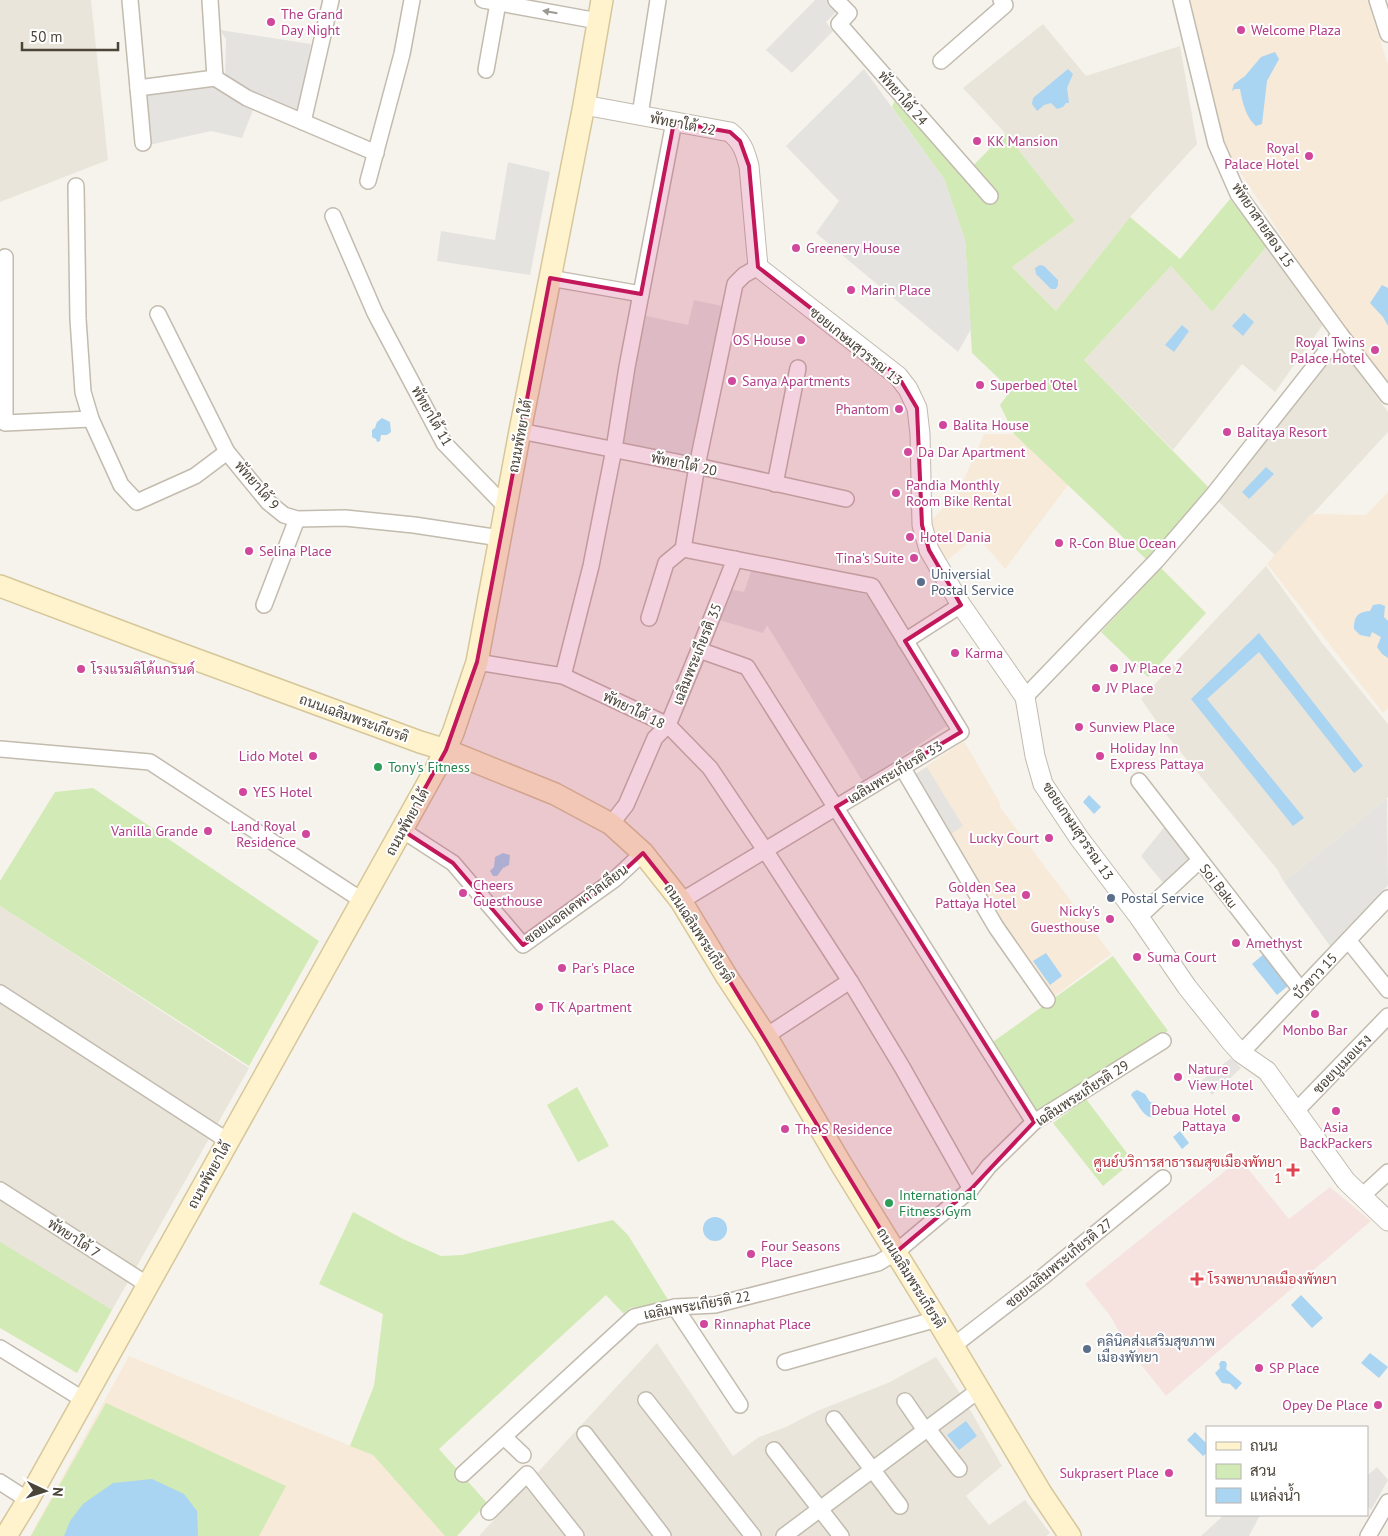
<svg xmlns="http://www.w3.org/2000/svg" width="1388" height="1536" font-family="'PT Sans',Sarabun,sans-serif">
<style>
.residential{fill:#eae5da}
.commercial{fill:#f7ead8}
.medical{fill:#f6e3e0}
.green{fill:#d2eab5}
.parking{fill:#e5e3e0}
.water{fill:#a9d4f2}
.lines{fill:none;stroke-linecap:round;stroke-linejoin:round}
.minor-casing{stroke:#c2bbae;stroke-width:18}
.tertiary-casing{stroke:#c2bbae;stroke-width:21}
.secondary-casing{stroke:#d6c79b;stroke-width:24}
.minor{stroke:#fff;stroke-width:15}
.tertiary{stroke:#fff;stroke-width:19}
.secondary{stroke:#fff3cd;stroke-width:21}
.oneway{fill:#9c9892}
.marked{fill:#c2185b;fill-opacity:0.2;stroke:#c2185b;stroke-width:4;stroke-linejoin:round}
.hotel-dot{fill:#d1479c;stroke:#fff;stroke-width:2}
.service-dot{fill:#5c6f8a;stroke:#fff;stroke-width:2}
.leisure-dot{fill:#2e9e5b;stroke:#fff;stroke-width:2}
.health-dot{fill:#e0444e;stroke:#fff;stroke-width:2}
.labels{text-anchor:middle;dominant-baseline:central;stroke-width:4;stroke-linejoin:round;paint-order:stroke}
.hotel-label{font-size:14px;fill:#b23c85;stroke:#fff;text-anchor:start}
.street-label{font-size:14px;fill:#4b4439;stroke:#fff}
.service-label{font-size:14px;fill:#4e5e75;stroke:#fff;text-anchor:start}
.leisure-label{font-size:14px;fill:#27864d;stroke:#fff;text-anchor:start}
.health-label{font-size:14px;fill:#be3a42;stroke:#fff;text-anchor:end}
</style>
<rect width="100%" height="100%" fill="#f6f3ec"/>
<!-- residential -->
<g class="residential">
<path d="M0 0H91L108 160 0 202Z"/>
<path d="M1043 24 1086 76 1180 46 1197 144 1130 217 1056 311 1012 267 1075 221 1005 133 963 88Z"/>
<path d="M1267 246 1324 323 1275 392 1242 364 1173 450 1084 360 1171 266 1212 312Z"/>
<path d="M1339 346 1388 412V432L1275 555 1216 499Z"/>
<path d="M1266 566 1322 643 1388 724V797L1284 882 1277 869 1164 732 1141 699Z"/>
<path d="M0 906 249 1068 112 1310 46 1273 0 1245Z"/>
<path d="M657 1343 733 1456 759 1437 786 1427 817 1411 888 1383 936 1357 965 1401 1002 1466 966 1496 989 1525 1025 1500 1050 1533 1046 1536H479Z"/>
</g>
<!-- commercial -->
<g class="commercial">
<path d="M1190 0H1367L1388 65V381L1336 319 1236 166 1226 146 1219 121Z"/>
<path d="M984 434H1014L1068 485 1005 569 977 536 945 562 933 542 928 523 957 495Z"/>
<path d="M1388 492V708L1383 713 1267 564 1311 514 1366 515Z"/>
<path d="M964 741 1001 805 999 806 1111 954 1052 998 948 836 912 776Z"/>
<path d="M129 1356 373 1455 445 1536H30Z"/>
</g>
<!-- medical -->
<path class="medical" d="M1240 1159 1289 1219 1330 1187 1371 1221 1166 1396 1127 1347 1111 1317 1085 1284Z"/>
<!-- green -->
<g class="green">
<path d="M897 95 965 174 1005 133 1075 221 1012 267 1056 311 1130 217 1180 259 1230 199 1267 246 1212 312 1171 266 1084 360 1212 491 1148 561 1014 434 1000 405 1011 390 972 353 965 240 944 179 892 107Z"/>
<path d="M1161 568 1206 613 1148 677 1101 632Z"/>
<path d="M93 788 319 941 249 1066 0 906V881L55 792Z"/>
<path d="M1113 956 1168 1031 1040 1114 1034 1113 990 1044Z"/>
<path d="M577 1087 609 1146 578 1162 547 1105Z"/>
<path d="M1086 1099 1133 1161 1103 1186 1053 1123Z"/>
<path d="M353 1212 403 1239 441 1256 462 1255 613 1220 628 1235 670 1303 630 1308 624 1314 606 1295 439 1449 487 1503 457 1536H445L373 1455 350 1446 374 1386 383 1314 319 1284Z"/>
<path d="M0 1242 112 1310 77 1373 0 1328Z"/>
<path d="M106 1403 286 1486 259 1536H31Z"/>
</g>
<!-- parking -->
<g class="parking">
<path d="M815 0H829L838 10 826 22 833 31 792 73 766 50Z"/>
<path d="M220 30 311 44 298 112 225 78 226 39Z"/>
<path d="M864 69 944 179 965 240 971 329 958 352 816 233 839 201 786 146Z"/>
<path d="M209 83 253 110 242 138 211 131 149 145 145 93Z"/>
<path d="M508 162 550 172 530 275 437 261 441 231 495 240Z"/>
<path d="M694 300 722 306 690 457 623 443 642 315 688 325Z"/>
<path d="M752 569 868 595 947 726 863 782 767 625 763 633 716 619 729 589 744 592Z"/>
<path d="M927 767 963 826 948 836 912 776Z"/>
<path d="M1387 798 1388 885 1330 946 1284 882Z"/>
<path d="M1166 825 1194 859 1164 884 1141 856Z"/>
<path d="M1231 1058 1241 1068 1212 1095 1201 1081Z"/>
<path d="M1377 1467 1388 1480 1371 1510 1367 1506V1476Z"/>
<path d="M1224 1515H1260L1249 1536H1201Z"/>
</g>
<!-- water -->
<g class="water">
<path d="M1275 52 1279 59 1267 81 1262 124 1256 126C1246 118 1242 101 1240 89H1235L1232 91 1234 84 1245 76 1261 57Z"/>
<path d="M1068 69 1073 74 1067 88 1069 103H1066L1063 107 1057 109 1051 103 1044 105 1037 111 1032 104 1033 98Z"/>
<path d="M1040 265 1044 266 1058 280V285L1056 289H1051L1036 274 1035 268Z"/>
<path d="M1382 285 1388 288V326L1383 317 1370 303Z"/>
<path d="M1244 313 1254 322 1243 336 1232 326Z"/>
<path d="M1182 325 1189 331 1174 352 1165 345Z"/>
<path d="M382 418 390 422 391 432 387 435H381L380 441 377 442 376 439 372 437V430L375 428 377 422Z"/>
<path d="M1266 467 1274 474 1249 499 1242 492Z"/>
<path d="M1380 604 1385 606 1384 617 1388 621V658L1382 654 1377 647 1381 637 1372 632 1370 637 1360 635 1354 629C1354 617 1357 612 1370 611L1373 605Z"/>
<path d="M1259 633 1363 766 1354 773 1259 652 1207 699 1304 818 1293 826 1191 699Z"/>
<path d="M1089 795 1101 807 1094 814 1083 802Z"/>
<path d="M503 853 510 855 509 865 503 868 497 876H493L490 871 494 867 495 857Z"/>
<path d="M1046 953 1062 976 1050 985 1033 961Z"/>
<path d="M1264 954 1289 985 1277 995 1252 964Z"/>
<path d="M1137 1090 1145 1094 1150 1102 1158 1104 1159 1110H1157L1154 1117C1144 1119 1139 1105 1133 1098L1131 1095 1133 1092Z"/>
<path d="M1180 1131 1189 1143 1182 1149 1173 1137Z"/>
<circle cx="715" cy="1229" r="12"/>
<path d="M1301 1295 1323 1318 1312 1328 1291 1305Z"/>
<path d="M1370 1353 1388 1367 1379 1378 1361 1363Z"/>
<path d="M1221 1361H1225L1227 1364 1226 1369 1242 1383 1236 1390 1230 1384 1222 1383 1215 1373 1220 1368 1219 1364Z"/>
<path d="M966 1421 977 1436 959 1450 947 1435Z"/>
<path d="M1195 1432 1207 1444V1453L1203 1456 1187 1440Z"/>
<path d="M152 1479 184 1494 197 1511 198 1536H64L70 1521 83 1504 113 1483Z"/>
</g>
<g class="lines">
<defs>
<g id="minor">
<path d="M130 0 143 143"/>
<path d="M210 0 215 78"/>
<path d="M483 0 598 21"/>
<path d="M836 0 849 13 839 24 990 196"/>
<path d="M1181 0 1216 144 1238 194 1340 334 1388 396"/>
<path d="M1377 0 1388 34"/>
<path d="M941 61 1005 5 1001 0"/>
<path d="M486 70 498 3"/>
<path d="M138 88 215 78 247 98 376 153"/>
<path d="M640 115 658 0"/>
<path d="M303 122 331 0"/>
<path d="M368 181 402 54 412 0"/>
<path d="M76 186 78 319 83 392 91 419 121 485 137 502 195 476 227 452"/>
<path d="M333 216 375 313 444 443 506 507"/>
<path d="M5 257V423L91 419"/>
<path d="M550 278 641 294"/>
<path d="M158 314 227 452 268 502 284 515 297 519 345 518 414 525 500 538"/>
<path d="M520 431 697 466 846 499"/>
<path d="M775 484 798 368"/>
<path d="M683 549 697 466 735 284 744 275 758 267"/>
<path d="M264 605 297 519"/>
<path d="M649 618 666 563 683 549 872 586 961 732 681 901"/>
<path d="M905 641 961 605"/>
<path d="M699 650 747 667 1034 1122"/>
<path d="M477 662 563 676 668 725 710 768 765 850 850 981 902 1067 971 1189"/>
<path d="M563 676 591 566 614 449 627 367 674 122"/>
<path d="M1025 697 1157 560 1213 495 1340 334"/>
<path d="M0 749 150 762 363 901"/>
<path d="M902 767 996 927 1047 1000"/>
<path d="M1139 781 1301 990"/>
<path d="M611 824 626 805 655 738 668 725 699 650 735 559"/>
<path d="M402 830 453 863 523 945 615 879 643 853"/>
<path d="M1139 917 1199 861"/>
<path d="M1348 940 1388 990"/>
<path d="M0 993 228 1141"/>
<path d="M766 1036 850 981"/>
<path d="M1241 1053 1388 898"/>
<path d="M1296 1111 1388 1016"/>
<path d="M0 1190 148 1285"/>
<path d="M1362 1196 1388 1172"/>
<path d="M675 1307 740 1405"/>
<path d="M953 1346 1045 1275 1163 1178"/>
<path d="M0 1348 84 1400"/>
<path d="M785 1362 937 1319"/>
<path d="M646 1400 753 1536"/>
<path d="M905 1401 925 1430"/>
<path d="M834 1419 900 1506"/>
<path d="M928 1429 959 1469"/>
<path d="M585 1434 663 1536"/>
<path d="M504 1437 523 1455"/>
<path d="M774 1450 841 1536"/>
<path d="M463 1474 634 1317 675 1307 715 1305 878 1263 895 1253 971 1189 989 1166 1034 1122 1163 1041"/>
<path d="M0 1482 28 1500"/>
<path d="M489 1512 527 1474 576 1536"/>
<path d="M784 1536 979 1390"/>
<path d="M1368 1536 1388 1502"/>
</g>
<path id="tertiary" d="M584 105 730 132C742 142 745 151 749 166L758 267 898 376 908 389 917 408 920 434 922 525 929 550 961 605 1025 697 1035 756 1043 784 1079 838 1139 917 1187 987 1231 1042 1241 1053 1267 1071 1346 1181 1388 1221"/>
<g id="secondary">
<path d="M0 586 154 644 420 742 446 750 555 794 611 824 643 853 681 901 727 977 766 1036 841 1164 938 1321 1041 1493 1070 1536"/>
<path d="M6 1536 28 1500 438 765 453 733 477 662 520 431 584 105 602 0"/>
</g>
</defs>
<!-- minor casing -->
<use href="#minor" class="minor-casing"/>
<!-- tertiary casing -->
<use href="#tertiary" class="tertiary-casing"/>
<!-- secondary casing -->
<use href="#secondary" class="secondary-casing"/>
<!-- minor -->
<use href="#minor" class="minor"/>
<!-- tertiary -->
<use href="#tertiary" class="tertiary"/>
<!-- secondary -->
<use href="#secondary" class="secondary"/>
</g>
<!-- one-way arrows -->
<defs><path id="oneway-solid" d="M-6-.8H1V-3.2L6.5 0L1 3.2V.8H-6Z" transform="scale(1.25)"/></defs>
<use class="oneway" href="#oneway-solid" transform="translate(550 12) rotate(-170)"/>
<!-- marked area -->
<path class="marked" d="M674 122 730 132 740 141 749 166 758 267 898 376 917 408 922 525 929 550 961 605 905 641 961 732 836 807 1034 1122 971 1189 895 1253 681 901 643 853 615 879 523 945 453 863 402 830 446 750 477 662 550 278 641 294Z"/>
<!-- markers -->
<g class="hotel-dot">
<circle cx="271" cy="22" r="5"/>
<circle cx="1241" cy="30" r="5"/>
<circle cx="977" cy="141" r="5"/>
<circle cx="1309" cy="156" r="5"/>
<circle cx="796" cy="248" r="5"/>
<circle cx="851" cy="290" r="5"/>
<circle cx="801" cy="340" r="5"/>
<circle cx="1375" cy="350" r="5"/>
<circle cx="732" cy="381" r="5"/>
<circle cx="980" cy="385" r="5"/>
<circle cx="899" cy="409" r="5"/>
<circle cx="943" cy="425" r="5"/>
<circle cx="1227" cy="432" r="5"/>
<circle cx="908" cy="452" r="5"/>
<circle cx="896" cy="493" r="5"/>
<circle cx="910" cy="537" r="5"/>
<circle cx="1059" cy="543" r="5"/>
<circle cx="249" cy="551" r="5"/>
<circle cx="914" cy="558" r="5"/>
<circle cx="955" cy="653" r="5"/>
<circle cx="1114" cy="668" r="5"/>
<circle cx="81" cy="669" r="5"/>
<circle cx="1096" cy="688" r="5"/>
<circle cx="1079" cy="727" r="5"/>
<circle cx="313" cy="756" r="5"/>
<circle cx="1100" cy="756" r="5"/>
<circle cx="243" cy="792" r="5"/>
<circle cx="208" cy="831" r="5"/>
<circle cx="306" cy="834" r="5"/>
<circle cx="1049" cy="838" r="5"/>
<circle cx="463" cy="893" r="5"/>
<circle cx="1026" cy="895" r="5"/>
<circle cx="1110" cy="919" r="5"/>
<circle cx="1236" cy="943" r="5"/>
<circle cx="1137" cy="957" r="5"/>
<circle cx="562" cy="968" r="5"/>
<circle cx="539" cy="1007" r="5"/>
<circle cx="1315" cy="1014" r="5"/>
<circle cx="1178" cy="1077" r="5"/>
<circle cx="1336" cy="1111" r="5"/>
<circle cx="1236" cy="1118" r="5"/>
<circle cx="785" cy="1129" r="5"/>
<circle cx="751" cy="1254" r="5"/>
<circle cx="704" cy="1324" r="5"/>
<circle cx="1259" cy="1368" r="5"/>
<circle cx="1378" cy="1405" r="5"/>
<circle cx="1169" cy="1473" r="5"/>
</g>
<g class="service-dot">
<circle cx="921" cy="582" r="5"/>
<circle cx="1111" cy="898" r="5"/>
<circle cx="1087" cy="1349" r="5"/>
</g>
<g class="leisure-dot">
<circle cx="378" cy="767" r="5"/>
<circle cx="889" cy="1203" r="5"/>
</g>
<g class="health-dot">
<path d="M1290.5 1162.5h5v5h5v5h-5v5h-5v-5h-5v-5h5z"/>
<path d="M1194.5 1271.5h5v5h5v5h-5v5h-5v-5h-5v-5h5z"/>
</g>
<g class="labels">
<!-- hotel labels -->
<g class="hotel-label">
<text x="281" y="14">The Grand<tspan x="281" dy="16">Day Night</tspan></text>
<text x="1251" y="30">Welcome Plaza</text>
<text x="987" y="141">KK Mansion</text>
<text x="1299" y="148" text-anchor="end">Royal<tspan x="1299" dy="16">Palace Hotel</tspan></text>
<text x="806" y="248">Greenery House</text>
<text x="861" y="290">Marin Place</text>
<text x="791" y="340" text-anchor="end">OS House</text>
<text x="1365" y="342" text-anchor="end">Royal Twins<tspan x="1365" dy="16">Palace Hotel</tspan></text>
<text x="742" y="381">Sanya Apartments</text>
<text x="990" y="385">Superbed 'Otel</text>
<text x="889" y="409" text-anchor="end">Phantom</text>
<text x="953" y="425">Balita House</text>
<text x="1237" y="432">Balitaya Resort</text>
<text x="918" y="452">Da Dar Apartment</text>
<text x="906" y="485">Pandia Monthly<tspan x="906" dy="16">Room Bike Rental</tspan></text>
<text x="920" y="537">Hotel Dania</text>
<text x="1069" y="543">R-Con Blue Ocean</text>
<text x="259" y="551">Selina Place</text>
<text x="904" y="558" text-anchor="end">Tina's Suite</text>
<text x="965" y="653">Karma</text>
<text x="1124" y="668">JV Place 2</text>
<text x="91" y="669">โรงแรมลิโด้แกรนด์</text>
<text x="1106" y="688">JV Place</text>
<text x="1089" y="727">Sunview Place</text>
<text x="1110" y="748">Holiday Inn<tspan x="1110" dy="16">Express Pattaya</tspan></text>
<text x="303" y="756" text-anchor="end">Lido Motel</text>
<text x="253" y="792">YES Hotel</text>
<text x="296" y="826" text-anchor="end">Land Royal<tspan x="296" dy="16">Residence</tspan></text>
<text x="198" y="831" text-anchor="end">Vanilla Grande</text>
<text x="1039" y="838" text-anchor="end">Lucky Court</text>
<text x="473" y="885">Cheers<tspan x="473" dy="16">Guesthouse</tspan></text>
<text x="1016" y="887" text-anchor="end">Golden Sea<tspan x="1016" dy="16">Pattaya Hotel</tspan></text>
<text x="1100" y="911" text-anchor="end">Nicky's<tspan x="1100" dy="16">Guesthouse</tspan></text>
<text x="1246" y="943">Amethyst</text>
<text x="1147" y="957">Suma Court</text>
<text x="572" y="968">Par's Place</text>
<text x="549" y="1007">TK Apartment</text>
<text x="1315" y="1030" text-anchor="middle">Monbo Bar</text>
<text x="1188" y="1069">Nature<tspan x="1188" dy="16">View Hotel</tspan></text>
<text x="1226" y="1110" text-anchor="end">Debua Hotel<tspan x="1226" dy="16">Pattaya</tspan></text>
<text x="1336" y="1127" text-anchor="middle">Asia<tspan x="1336" dy="16">BackPackers</tspan></text>
<text x="795" y="1129">The S Residence</text>
<text x="761" y="1246">Four Seasons<tspan x="761" dy="16">Place</tspan></text>
<text x="714" y="1324">Rinnaphat Place</text>
<text x="1269" y="1368">SP Place</text>
<text x="1368" y="1405" text-anchor="end">Opey De Place</text>
<text x="1159" y="1473" text-anchor="end">Sukprasert Place</text>
</g>
<!-- street labels -->
<g class="street-label">
<text transform="translate(903 98) rotate(49)">พัทยาใต้ 24</text>
<text transform="translate(683 124) rotate(11)">พัทยาใต้ 22</text>
<text transform="translate(1263 225) rotate(56)">พัทยาสายสอง 15</text>
<text transform="translate(856 346) rotate(39)">ซอยเกษมสุวรรณ 13</text>
<text transform="translate(432 416) rotate(60)">พัทยาใต้ 11</text>
<text transform="translate(520 436) rotate(-79)">ถนนพัทยาใต้</text>
<text transform="translate(684 464) rotate(12)">พัทยาใต้ 20</text>
<text transform="translate(257 485) rotate(49)">พัทยาใต้ 9</text>
<text transform="translate(697 654) rotate(-68)">เฉลิมพระเกียรติ 35</text>
<text transform="translate(634 710) rotate(26)">พัทยาใต้ 18</text>
<text transform="translate(354 718) rotate(20)">ถนนเฉลิมพระเกียรติ</text>
<text transform="translate(895 772) rotate(-31)">เฉลิมพระเกียรติ 33</text>
<text transform="translate(407 822) rotate(-61)">ถนนพัทยาใต้</text>
<text transform="translate(1078 831) rotate(56)">ซอยเกษมสุวรรณ 13</text>
<text transform="translate(1219 886) rotate(52)">Soi Baku</text>
<text transform="translate(576 904) rotate(-36)">ซอยแอลเคพาวิลเลียน</text>
<text transform="translate(699 933) rotate(57)">ถนนเฉลิมพระเกียรติ</text>
<text transform="translate(1315 976) rotate(-47)">บัวขาว 15</text>
<text transform="translate(1342 1064) rotate(-46)">ซอยบูเมอแรง</text>
<text transform="translate(1082 1093) rotate(-33)">เฉลิมพระเกียรติ 29</text>
<text transform="translate(209 1175) rotate(-61)">ถนนพัทยาใต้</text>
<text transform="translate(74 1238) rotate(33)">พัทยาใต้ 7</text>
<text transform="translate(1059 1263) rotate(-39)">ซอยเฉลิมพระเกียรติ 27</text>
<text transform="translate(911 1278) rotate(58)">ถนนเฉลิมพระเกียรติ</text>
<text transform="translate(697 1305) rotate(-10)">เฉลิมพระเกียรติ 22</text>
</g>
<!-- service labels -->
<g class="service-label">
<text x="931" y="574">Universial<tspan x="931" dy="16">Postal Service</tspan></text>
<text x="1121" y="898">Postal Service</text>
<text x="1097" y="1341">คลินิคส่งเสริมสุขภาพ<tspan x="1097" dy="16">เมืองพัทยา</tspan></text>
</g>
<!-- leisure labels -->
<g class="leisure-label">
<text x="388" y="767">Tony's Fitness</text>
<text x="899" y="1195">International<tspan x="899" dy="16">Fitness Gym</tspan></text>
</g>
<!-- health labels -->
<g class="health-label">
<text x="1282" y="1162">ศูนย์บริการสาธารณสุขเมืองพัทยา<tspan x="1282" dy="16">1</tspan></text>
<text x="1208" y="1279" text-anchor="start">โรงพยาบาลเมืองพัทยา</text>
</g>
</g>
<!-- legend -->
<rect x="1206" y="1426" width="162" height="90" fill="#ffffff" stroke="#b7b4b0"/>
<rect x="1216" y="1442" width="25" height="8" fill="#fff3cd" stroke="#b7b4b0"/>
<text x="1250" y="1451" font-size="15" fill="#4b4439">ถนน</text>
<rect x="1216" y="1464" width="25" height="15" fill="#d2eab5" stroke="#b7b4b0"/>
<text x="1250" y="1476" font-size="15" fill="#4b4439">สวน</text>
<rect x="1216" y="1488" width="25" height="15" fill="#a9d4f2" stroke="#b7b4b0"/>
<text x="1250" y="1501" font-size="15" fill="#4b4439">แหล่งน้ำ</text>
<!-- north arrow -->
<g transform="translate(45 1491) rotate(94)" stroke="#ffffff" stroke-width="4" paint-order="stroke">
<path d="M0-4L9 19L0 12L-9 19Z" fill="#4b4439"/>
<text y="-8" font-size="14" font-weight="bold" text-anchor="middle" fill="#4b4439">N</text>
</g>
<!-- scale -->
<path d="M22 42v8h96v-8" fill="none" stroke="#4b4439" stroke-width="2.5"/>
<text x="30" y="42" font-size="15" fill="#4b4439" stroke="#ffffff" stroke-width="4" paint-order="stroke">50 m</text>
</svg>
